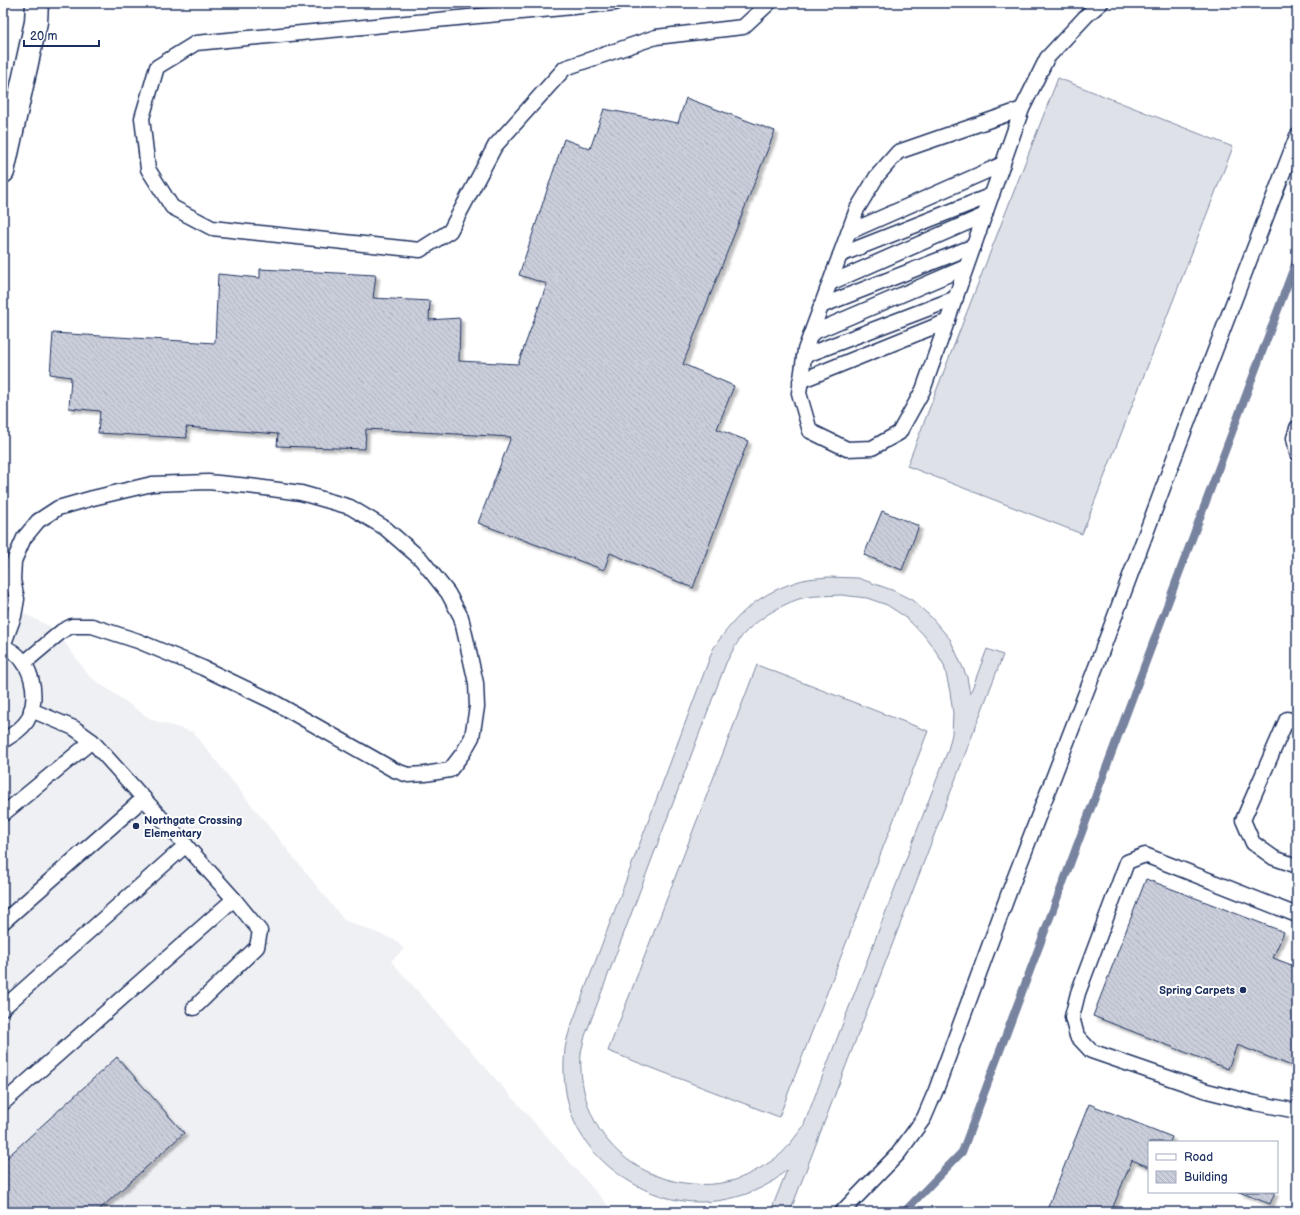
<svg xmlns="http://www.w3.org/2000/svg" width="1300" height="1215" font-family="'Balsamiq Sans',sans-serif">
<style>
.built{fill:#eff0f4}
.pitch{fill:#dee1e7;stroke:#7c88a2;fill-rule:evenodd}
.lines{fill:none;stroke-linecap:round;stroke-linejoin:round}
.stream{stroke:#77839f;stroke-width:8}
.building{fill:url(#building-back-hatch);stroke:#1b2f5e;filter:url(#shadow)}
.service-casing{stroke:#1b2f5e;stroke-width:17}
.secondary-casing{stroke:#1b2f5e;stroke-width:25}
.service{stroke:#fff;stroke-width:14}
.secondary{stroke:#fff;stroke-width:22}
.poi-dot{fill:#1b2f5e;stroke:#fff;stroke-width:1.5}
.labels{text-anchor:middle;dominant-baseline:central;stroke-width:4;stroke-linejoin:round;paint-order:stroke}
.poi-label{font-size:11px;font-weight:bold;fill:#1b2f5e;stroke:#fff;text-anchor:start}
</style>
<defs>
<pattern id="building-back-hatch" width="6" height="6" patternUnits="userSpaceOnUse"><rect width="6" height="6" fill="#caceda"/><path d="M-1 5l2 2M0 0l6 6M5-1l2 2" fill="none" stroke="#adb1be"/></pattern>
<filter id="shadow"><feDropShadow dx="3.5" dy="3.5" stdDeviation="1" flood-color="#0004"/></filter>
</defs>
<rect width="100%" height="100%" fill="#fff"/>
<filter id="ink" filterUnits="userSpaceOnUse"><feTurbulence type="fractalNoise" baseFrequency=".025" numOctaves="2"/><feDisplacementMap in="SourceGraphic" scale="8" xChannelSelector="R" yChannelSelector="G"/><feConvolveMatrix kernelMatrix="1 2 1 2 8 2 1 2 1" color-interpolation-filters="sRGB"/></filter>
<g filter="url(#ink)">
<!-- built -->
<path class="built" d="M3 603 55 629 89 676 152 720 193 732 344 920 395 940 404 949 391 961 614 1212H3Z"/>
<!-- pitch -->
<g class="pitch">
<path d="M1058 78 1233 147 1082 534 907 466Z"/>
<path d="M828 577 858 578 892 590 912 600 930 616 950 639 967 677 970 694 987 649 1003 655 790 1212H783L772 1208 787 1170C781 1174 776 1180 770 1183 750 1195 724 1202 700 1202 650 1203 594 1167 574 1121 565 1100 562 1072 565 1049 566 1042 568 1035 570 1029L713 649C737 613 760 592 803 580 811 578 820 578 828 577ZM841 595 867 598 887 605 904 616 923 634 935 650 944 665 950 692 953 713 952 734 948 750 803 1127C796 1135 790 1145 782 1153 771 1163 749 1175 735 1180 691 1193 637 1177 608 1141 588 1118 579 1083 581 1053 582 1047 584 1041 585 1036L726 663C731 654 736 644 742 636 755 621 780 605 799 599 812 595 828 596 841 595Z"/>
<path d="M757 665 928 731 779 1117 608 1051Z"/>
</g>
<g class="lines">
<!-- stream -->
<path class="stream" d="M904 1212 962 1152 1297 259"/>
</g>
<!-- building -->
<g class="building">
<path d="M686 98 775 131 683 364 734 386 717 429 748 441 693 588 610 553 604 570 478 523 511 437 366 429 365 449 277 446 278 434 186 427 187 438 98 433 100 411 69 408 71 377 50 374 53 333 215 343 218 274 260 278V269L376 275 373 298 430 301 429 320 460 318 459 361 518 364 547 284 519 275 564 139 590 149 604 109 678 123Z"/>
<path d="M882 511 919 526 902 570 864 555Z"/>
<path d="M1146 879 1284 932 1273 958 1297 967V1068L1237 1045 1228 1069 1093 1016Z"/>
<path d="M117 1057 184 1133 100 1209 102 1212H3V1161Z"/>
<path d="M1089 1104 1172 1137 1170 1142H1149V1167L1132 1160 1111 1212H1046Z"/>
<path d="M1239 1192H1275L1270 1204Z"/>
</g>
<g class="lines">
<defs>
<g id="service">
<path d="M615 3 196 43 157 67 142 118 148 169 172 207 212 228 420 250 450 231 495 146 565 68 656 37 743 27 769 3"/>
<path d="M1022 109 898 152 877 176 857 209 805 350 799 393 810 431 847 449 872 448 899 433 923 390 1022 109 1047 58 1087 15 1101 3"/>
<path d="M849 232 1003 164"/>
<path d="M840 255 992 195"/>
<path d="M830 283 985 215"/>
<path d="M821 306 974 246"/>
<path d="M812 333 966 267"/>
<path d="M804 356 956 298"/>
<path d="M800 381 948 321"/>
<path d="M1297 428 1294 438 1297 453"/>
<path d="M3 646 14 616 17 599 13 580 14 561 24 538 38 521 58 508 93 498 152 484 208 482 249 486 301 493 350 507 385 528 421 559 448 593 461 617 467 643 476 683 477 707 472 737 463 753 450 770 425 774 408 775 394 770 272 701 203 668 138 641 92 626H72L62 631 24 663"/>
<path d="M3 647C32 656 41 697 27 721 21 730 12 735 3 741"/>
<path d="M31 710 74 728 92 741 234 899 260 931 257 947 194 1008"/>
<path d="M1297 723 1287 719 1243 820 1253 843 1274 858 1297 866"/>
<path d="M3 814 92 741"/>
<path d="M1297 915 1145 855 1127 862 1078 993 1072 1017 1077 1036 1091 1051 1207 1091 1255 1103 1297 1111"/>
<path d="M3 922 144 798"/>
<path d="M3 1008 186 845"/>
<path d="M3 1103 234 899"/>
<path d="M842 1212 898 1154 924 1118 936 1090 1008 895 1097 664 1185 429 1297 136"/>
</g>
<path id="secondary" d="M3 172 36 22 37 3"/>
</defs>
<!-- service casing -->
<use href="#service" class="service-casing"/>
<!-- secondary casing -->
<use href="#secondary" class="secondary-casing"/>
<!-- service -->
<use href="#service" class="service"/>
<!-- secondary -->
<use href="#secondary" class="secondary"/>
</g>
</g>
<!-- markers -->
<g class="poi-dot">
<circle cx="136" cy="826" r="4"/>
<circle cx="1243" cy="990" r="4"/>
</g>
<g class="labels">
<!-- poi labels -->
<g class="poi-label">
<text x="144" y="820">Northgate Crossing<tspan x="144" dy="13">Elementary</tspan></text>
<text x="1235" y="990" text-anchor="end">Spring Carpets</text>
</g>
</g>
<!-- margin -->
<rect width="1300" height="1215" fill="none" stroke="#fff" stroke-width="16"/>
<rect x="8" y="8" width="1284" height="1199" fill="none" stroke="#1b2f5e" stroke-width="1.5" filter="url(#ink)"/>
<!-- legend -->
<rect x="1148" y="1141" width="130" height="52" fill="#ffffff" stroke="#a4acbf"/>
<rect x="1156" y="1154" width="20" height="6" fill="#ffffff" stroke="#a4acbf"/>
<text x="1184" y="1161" font-size="12" fill="#1b2f5e">Road</text>
<rect x="1156" y="1171" width="20" height="12" fill="url(#building-back-hatch)" stroke="#a4acbf"/>
<text x="1184" y="1181" font-size="12" fill="#1b2f5e">Building</text>
<!-- scale -->
<path d="M24 40v6h75v-6" fill="none" stroke="#1b2f5e" stroke-width="2"/>
<text x="30" y="40" font-size="12" fill="#1b2f5e" stroke="#ffffff" stroke-width="3" paint-order="stroke">20 m</text>
</svg>
